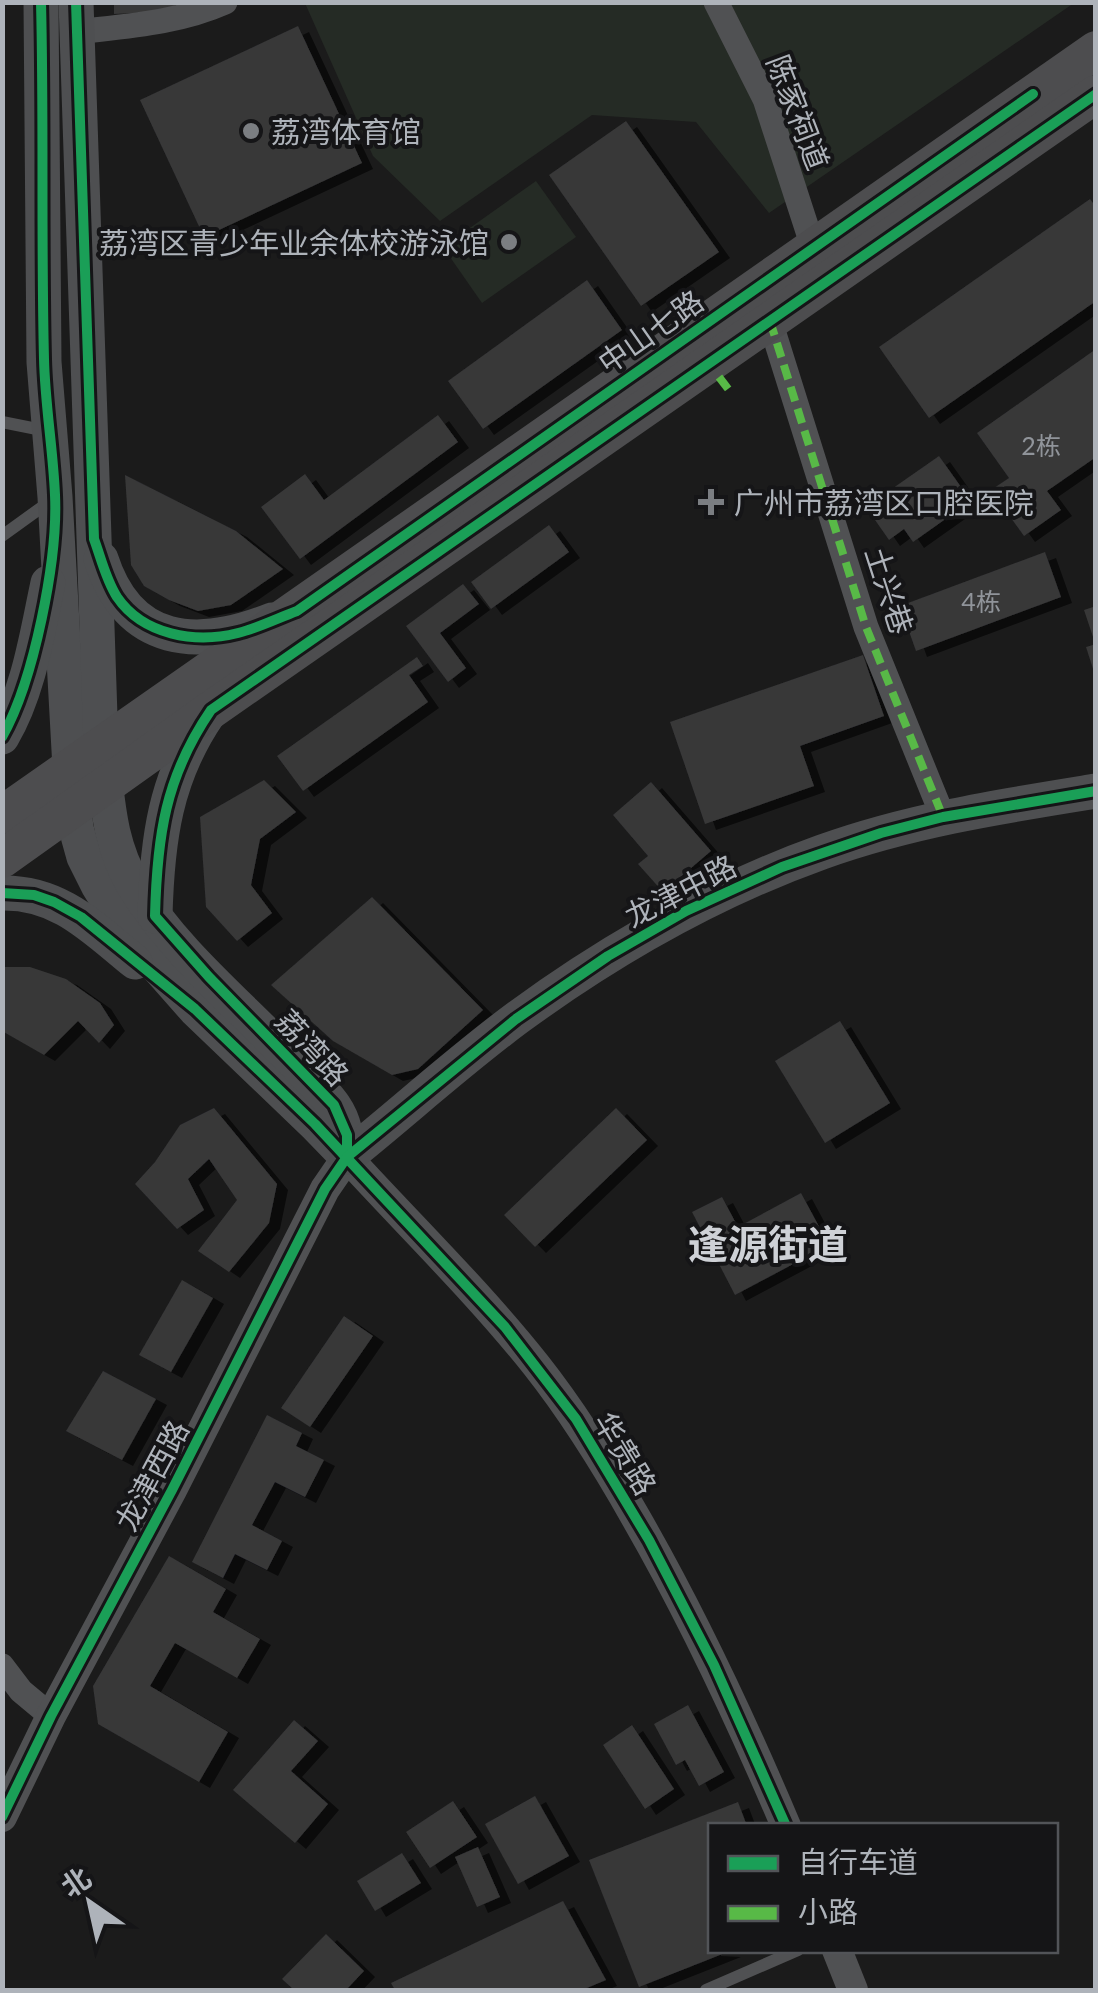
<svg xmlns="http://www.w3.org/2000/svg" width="1098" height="1993" font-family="Lato,'Noto Sans SC',sans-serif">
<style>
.green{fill:#252b25}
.building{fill:#373738;filter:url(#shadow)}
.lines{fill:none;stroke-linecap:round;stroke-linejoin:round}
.service{stroke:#505153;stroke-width:12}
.minor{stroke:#505153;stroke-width:25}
.tertiary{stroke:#505153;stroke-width:30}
.secondary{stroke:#4e4f51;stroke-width:35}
.primary{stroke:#4d4d4f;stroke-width:38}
.quiet{stroke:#58b947;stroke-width:8;stroke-dasharray:15 8;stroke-linecap:butt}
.cycleway-casing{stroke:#151517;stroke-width:16}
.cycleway{stroke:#1a9f57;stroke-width:10}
.poi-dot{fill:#7b7e82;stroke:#151517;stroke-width:4}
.labels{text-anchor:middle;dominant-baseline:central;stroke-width:8;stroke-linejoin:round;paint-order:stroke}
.number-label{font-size:25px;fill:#90949a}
.street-label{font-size:30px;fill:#aeb3ba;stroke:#151517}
.poi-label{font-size:30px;fill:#aeb3ba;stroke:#151517;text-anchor:start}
.district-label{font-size:40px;font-weight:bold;fill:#ced1d6;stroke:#151517}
</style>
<defs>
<filter id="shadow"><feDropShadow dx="11" dy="6" stdDeviation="0" flood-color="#0009"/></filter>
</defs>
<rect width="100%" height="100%" fill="#1b1b1b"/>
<!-- green -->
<g class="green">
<path d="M305 3H1074L769 213 696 122 592 115 440 221 373 156Z"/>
<path d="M536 181 576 237 482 303 443 247Z"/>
</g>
<!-- building -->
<g class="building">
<path d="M114 2H174L176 11 114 14Z"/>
<path d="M298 26 362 163 204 237 140 100Z"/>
<path d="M626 121 719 252 641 306 549 175Z"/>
<path d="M1090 199 1096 207V301L929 418 879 347Z"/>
<path d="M587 280 622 330 483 429 448 381Z"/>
<path d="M1096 349V457L1047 491 1061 510 1024 536 991 490 1009 478 977 433Z"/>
<path d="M438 415 458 442 300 559 261 507 305 474 324 500Z"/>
<path d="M939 456 971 501 913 542 904 529 889 540 866 507Z"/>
<path d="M125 475 236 531 283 569 231 605 198 611 169 600 144 586 131 565Z"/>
<path d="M549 525 569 552 491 609 471 582Z"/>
<path d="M1045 552 1061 597 916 651 900 606Z"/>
<path d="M463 584 479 604 440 633 466 668 448 682 406 626Z"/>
<path d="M1096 606V643H1095L1084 610Z"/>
<path d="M1096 644V675H1095L1086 647Z"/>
<path d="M863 655 884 716 800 746 814 786 705 824 670 722Z"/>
<path d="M417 657 423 666 409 675 428 702 303 791 277 756Z"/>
<path d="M264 780 296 812 260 839 251 885 272 913 237 941 206 907 200 817Z"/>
<path d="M651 782 711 851 663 892 638 864 648 856 613 815Z"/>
<path d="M372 897 483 1010 418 1069 392 1075 333 1041 271 985Z"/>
<path d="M2 967H30L66 979 100 1003 114 1025 99 1043 78 1021 44 1055 2 1031Z"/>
<path d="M840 1021 890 1103 825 1143 775 1061Z"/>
<path d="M214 1108 277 1184 269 1223 229 1272 198 1251 237 1200 209 1159 188 1179 204 1210 177 1229 135 1184 155 1162 180 1125Z"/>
<path d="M616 1108 647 1140 535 1247 504 1215Z"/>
<path d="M801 1193 829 1245 735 1295 692 1212 722 1197 738 1227Z"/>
<path d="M182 1280 213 1298 171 1372 139 1355Z"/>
<path d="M344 1316 373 1336 310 1427 281 1408Z"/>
<path d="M103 1371 156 1399 122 1460 66 1431Z"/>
<path d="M267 1415 302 1433 296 1446 324 1460 305 1497 275 1482 252 1525 282 1541 267 1570 235 1554 223 1578 192 1562Z"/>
<path d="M169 1556 226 1589 213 1612 260 1639 237 1678 175 1643 150 1686 228 1732 199 1782 98 1724 93 1686Z"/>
<path d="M688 1705 724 1772 699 1786 685 1760 676 1765 654 1724Z"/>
<path d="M294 1720 318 1741 291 1771 328 1804 295 1843 233 1790Z"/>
<path d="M632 1725 674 1789 645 1809 603 1745Z"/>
<path d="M535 1796 569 1856 518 1884 485 1824Z"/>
<path d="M453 1801 477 1837 430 1868 406 1832Z"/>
<path d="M738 1802 747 1826H710V1950L730 1951 639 1987 589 1860Z"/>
<path d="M478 1847 500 1897 477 1907 455 1857Z"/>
<path d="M402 1853 421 1883 375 1911 357 1881Z"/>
<path d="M563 1901 606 1980 582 1990H395L391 1983Z"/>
<path d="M326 1934 364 1971 346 1990H294L282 1979Z"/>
</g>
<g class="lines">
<!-- service -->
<g class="service">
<path d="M2 422 47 431"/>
<path d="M2 536 49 502"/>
<path d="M706 1990 798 1950"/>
</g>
<!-- minor -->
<g class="minor">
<path d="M716 2 765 99 813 247"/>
<path d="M76 32C126 26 178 23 225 2"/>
<path d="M770 321 866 627 943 817"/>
<path d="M2 1666 21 1691 51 1716"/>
</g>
<!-- tertiary -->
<g class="tertiary">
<path d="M2 1817 51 1716 172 1490 325 1189 347 1157C410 1226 478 1292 536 1365 574 1413 606 1465 636 1518 693 1617 741 1720 786 1826"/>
<path d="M837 1950 853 1990"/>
</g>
<!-- secondary -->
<g class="secondary">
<path d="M41 2 44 362 55 497 70 768 76 828 84 857 98 885 127 932 195 1009 315 1124 347 1157"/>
<path d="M76 2 101 746C108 797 107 840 134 886 175 953 239 1004 293 1061 306 1075 323 1090 334 1106 345 1122 347 1138 347 1156"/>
<path d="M101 559C129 646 197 650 272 620"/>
<path d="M2 737C29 691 37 634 48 583"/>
<path d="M2 893C60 892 93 928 135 962"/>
<path d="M155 916C157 840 165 777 209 713"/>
<path d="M347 1157C403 1112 459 1061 517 1018 610 950 713 891 822 852 911 820 1003 806 1096 791"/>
</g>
<!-- primary -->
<g class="primary">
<path d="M2 815 1096 50"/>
<path d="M2 859 211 710 1096 94"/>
</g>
<!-- quiet -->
<g class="quiet">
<path d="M770 321 866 627 943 817"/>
<path d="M719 377 732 394"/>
</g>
<defs>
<g id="cycleway">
<path d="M76 2 94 539C101 558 106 580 117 597 143 635 195 644 238 633 258 628 278 618 297 611L1033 94"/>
<path d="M2 737C34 681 58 559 55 495 53 449 45 404 44 359 41 240 44 121 41 2"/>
<path d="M2 893 34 895 54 902 81 917 195 1009 315 1124 505 1327 576 1419 649 1540 714 1665 786 1826"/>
<path d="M347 1157V1135L334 1105 209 977 155 916C157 837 165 777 211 710L1096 94"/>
<path d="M2 1817 51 1716 172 1490 325 1189 347 1157 516 1019 608 956 686 911 782 867 881 833 943 817 1096 791"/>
</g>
</defs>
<!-- cycleway casing -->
<use href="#cycleway" class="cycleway-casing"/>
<!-- cycleway -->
<use href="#cycleway" class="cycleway"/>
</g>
<!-- markers -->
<g class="poi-dot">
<circle cx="251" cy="131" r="10"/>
<circle cx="509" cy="242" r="10"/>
<path d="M706 487h10v10h10v10h-10v10h-10v-10h-10v-10h10z"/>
</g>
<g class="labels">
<!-- number labels -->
<g class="number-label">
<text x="1041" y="445">2栋</text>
<text x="981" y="601">4栋</text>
</g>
<!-- street labels -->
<g class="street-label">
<text transform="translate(799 112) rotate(69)">陈家祠道</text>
<text transform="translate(650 331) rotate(-35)">中山七路</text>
<text transform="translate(890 590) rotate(72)">土兴巷</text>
<text transform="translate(680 890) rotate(-27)">龙津中路</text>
<text transform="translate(313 1047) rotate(47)">荔湾路</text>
<text transform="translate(626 1453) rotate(59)">华贵路</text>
<text transform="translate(151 1475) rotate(-62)">龙津西路</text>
</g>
<!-- poi labels -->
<g class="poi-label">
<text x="271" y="131">荔湾体育馆</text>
<text x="489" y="242" text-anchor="end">荔湾区青少年业余体校游泳馆</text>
<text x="734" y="502">广州市荔湾区口腔医院</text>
</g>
<!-- district labels -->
<g class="district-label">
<text x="768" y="1244">逢源街道</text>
</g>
</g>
<!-- border -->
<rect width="1098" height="1993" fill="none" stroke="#aeb3ba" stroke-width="10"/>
<!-- legend -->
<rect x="708" y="1823" width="350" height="130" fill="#151517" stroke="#525458" stroke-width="2.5"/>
<rect x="728" y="1856" width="50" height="15" fill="#1a9f57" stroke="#525458" stroke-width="2.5"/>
<text x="798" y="1873" font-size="30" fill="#aeb3ba">自行车道</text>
<rect x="728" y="1906" width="50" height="15" fill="#58b947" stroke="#525458" stroke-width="2.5"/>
<text x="798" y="1923" font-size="30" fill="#aeb3ba">小路</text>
<!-- north arrow -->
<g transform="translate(90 1903) rotate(326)" stroke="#151517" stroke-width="8" paint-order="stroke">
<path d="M0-8L18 38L0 25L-18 38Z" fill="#aeb3ba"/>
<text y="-15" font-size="28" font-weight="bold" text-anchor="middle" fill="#aeb3ba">北</text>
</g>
</svg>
